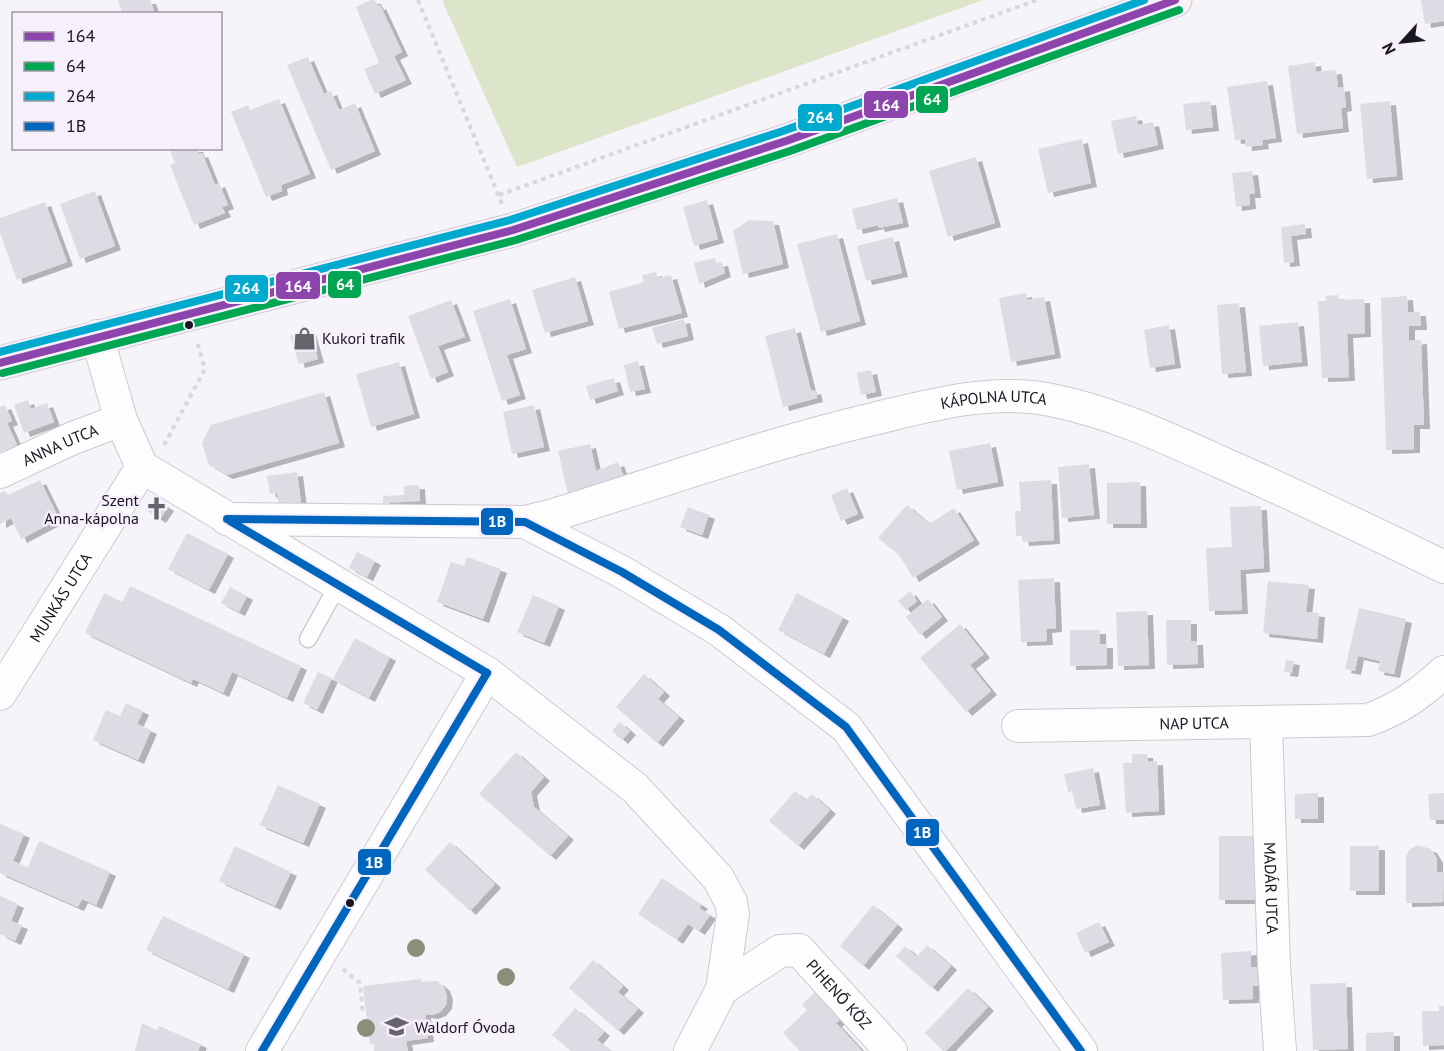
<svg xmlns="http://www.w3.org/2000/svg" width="1444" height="1051" font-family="'PT Sans',sans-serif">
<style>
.green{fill:#dce4ca}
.building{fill:#dfdbe4;filter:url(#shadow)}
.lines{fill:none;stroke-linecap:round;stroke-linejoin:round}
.lane-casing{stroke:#ccc9d1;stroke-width:19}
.street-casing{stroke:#ccc9d1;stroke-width:34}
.secondary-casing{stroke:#ccc9d1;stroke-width:35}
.path{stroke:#d8d7da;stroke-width:4;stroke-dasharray:4.5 4.5;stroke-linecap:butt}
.lane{stroke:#fefdfe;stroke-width:16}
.street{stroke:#fefdfe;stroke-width:32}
.secondary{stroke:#f7f1f4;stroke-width:33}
.bus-1-casing{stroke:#f5f0fc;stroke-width:12}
.bus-2-casing{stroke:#f5f0fc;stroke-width:12}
.bus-3-casing{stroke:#f5f0fc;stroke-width:12}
.bus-4-casing{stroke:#f5f0fc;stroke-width:12}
.bus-1{stroke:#8e44ad;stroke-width:8}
.bus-2{stroke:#00a651;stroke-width:8}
.bus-3{stroke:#00a9ce;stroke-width:8}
.bus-4{stroke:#0065bd;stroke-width:8}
.tree{fill:#8a8f79}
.bus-dot{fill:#1a1620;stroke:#f5f0fc;stroke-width:2}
.labels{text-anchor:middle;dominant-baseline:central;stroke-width:5;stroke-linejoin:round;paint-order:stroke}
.poi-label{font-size:16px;fill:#1a1620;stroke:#f5f0fc;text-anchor:start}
.street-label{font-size:16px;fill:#1a1620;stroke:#f5f0fc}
.line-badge{stroke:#f5f0fc;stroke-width:2}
.badge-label{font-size:16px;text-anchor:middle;font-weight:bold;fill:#fff}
</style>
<defs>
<filter id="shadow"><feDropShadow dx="6" dy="4" stdDeviation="0" flood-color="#0004"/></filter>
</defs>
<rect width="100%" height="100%" fill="#f6f3f9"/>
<!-- green -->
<path class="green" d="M442 0H983L517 167Z"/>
<!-- building -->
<g class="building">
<path d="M118 0H150L155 14H123Z"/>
<path d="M371 0H375L378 6 380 5 402 52 394 56 406 80 375 94 364 69 379 63 356 7Z"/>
<path d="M1421 0H1444V21L1425 24Z"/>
<path d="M308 57 324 94 331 91 339 110 355 103 375 151 331 170 287 65Z"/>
<path d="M1315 62 1316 72 1336 70 1338 88 1344 87 1346 107 1341 108 1343 128 1297 134 1288 66Z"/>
<path d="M1267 81 1276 138 1262 140 1263 145 1246 147 1245 139 1235 140 1227 87Z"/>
<path d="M279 99 310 174 281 185 282 191 266 197 231 112 248 105 250 110Z"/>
<path d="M1210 101 1213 127 1186 130 1183 104Z"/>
<path d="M1390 101 1397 176 1367 179 1360 104Z"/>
<path d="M1136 116 1138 125 1153 122 1158 145 1118 154 1111 121Z"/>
<path d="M1082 139 1091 183 1048 193 1038 149Z"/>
<path d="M169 148H197L199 154 202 153 215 185 219 183 228 205 222 207 225 213 194 225 170 165 175 163Z"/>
<path d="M976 157 995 223 948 237 929 171Z"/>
<path d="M1252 171 1255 194H1249L1250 205 1236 207 1232 173Z"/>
<path d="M95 191 115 246 80 259 60 204Z"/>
<path d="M897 198 903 223 879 228 878 225 857 230 852 209Z"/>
<path d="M707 200 718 239 694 246 683 207Z"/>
<path d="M45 202 67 262 17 280 0 233V218Z"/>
<path d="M749 220 773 221 783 264 743 274 733 231Z"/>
<path d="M1305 224 1306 234 1291 236 1294 262 1284 263 1281 227Z"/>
<path d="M837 234 860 321 821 332 797 244Z"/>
<path d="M893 237 902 273 866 281 857 246Z"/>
<path d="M715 258 716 263 722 262 725 273 699 284 694 263Z"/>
<path d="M656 272 658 278 671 275 682 313 619 329 609 292 644 282 642 275Z"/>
<path d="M575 277 588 321 545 333 532 290Z"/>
<path d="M1026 293 1027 300 1044 297 1055 354 1011 362 999 298Z"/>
<path d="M1338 295V300L1364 299 1365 333 1347 334 1349 377 1322 378 1318 301H1326L1325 296Z"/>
<path d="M1407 296 1408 312H1420L1421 326H1409V341L1421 340 1424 425H1414V449L1386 450 1381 298Z"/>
<path d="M510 299 526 349 507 355 520 395 502 401 473 311Z"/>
<path d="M451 300 465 337 438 346 448 372 431 379 408 316Z"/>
<path d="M1239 303 1246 372 1222 374 1217 305Z"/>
<path d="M684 319 688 336 657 344 652 328Z"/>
<path d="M1298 322 1302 362 1263 366 1259 326Z"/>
<path d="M1169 325 1175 364 1150 368 1144 330Z"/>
<path d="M795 328 811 391 815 390 817 398 783 407 765 336Z"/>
<path d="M310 330 318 359 299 364 290 336Z"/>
<path d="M638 361 645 389 630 392 624 365Z"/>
<path d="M399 362 414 414 371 427 356 374Z"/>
<path d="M871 370 876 392 861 395 857 373Z"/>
<path d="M614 378 618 391 590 400 586 386Z"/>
<path d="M324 392 339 443 227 475 209 465 202 443 211 425Z"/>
<path d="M28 400 31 409 47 403 54 422 24 433 14 405Z"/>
<path d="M5 405 12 421 7 423 17 445 0 453V407Z"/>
<path d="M534 405 544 447 512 454 503 412Z"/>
<path d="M990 443 998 482 957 490 949 451Z"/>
<path d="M590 444 596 471 618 462 624 477 599 487 568 494 558 451Z"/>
<path d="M1089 464 1094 515 1062 518 1058 467Z"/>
<path d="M297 472 301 503 279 507 277 493 270 494 267 476Z"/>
<path d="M40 480 59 519 21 539 11 518 0 524V493L5 491 8 495Z"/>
<path d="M1051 480 1054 540 1023 542 1022 536H1016L1015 511H1021L1019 482Z"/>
<path d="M1140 482 1141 524H1107V483Z"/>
<path d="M419 485 420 501 383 503V496L404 495V486Z"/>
<path d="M847 488 858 514 841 521 831 495Z"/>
<path d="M154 498 168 507 160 519 146 510Z"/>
<path d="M907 505 929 524 954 508 974 540 913 578 900 556 878 538Z"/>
<path d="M1261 506 1264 568 1240 570 1242 610 1209 611 1206 548 1232 547 1230 507Z"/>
<path d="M688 507 709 515 702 535 680 527Z"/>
<path d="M187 533 228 554 209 590 168 569Z"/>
<path d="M357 552 375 561 367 577 349 568Z"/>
<path d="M467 557 501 569 483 619 437 602 451 562 464 566Z"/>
<path d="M1054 578 1056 628 1046 629 1047 641 1021 642 1018 580Z"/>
<path d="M1268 581 1309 585 1306 612 1319 613 1317 639 1263 633Z"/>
<path d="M130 586 301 666 287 698 232 672 223 693 193 679 191 683 85 633 104 593 122 602Z"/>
<path d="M230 587 247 596 239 612 221 603Z"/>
<path d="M910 591 917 601 906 610 898 601Z"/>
<path d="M797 593 843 617 824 654 778 630Z"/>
<path d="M533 595 559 606 544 643 517 632Z"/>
<path d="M928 599 942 617 920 635 906 617Z"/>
<path d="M1359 608 1406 619 1394 674 1378 671 1380 661 1358 656 1355 671 1345 669Z"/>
<path d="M1147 611 1149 665 1118 666 1116 612Z"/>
<path d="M1166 620H1191V641H1197L1198 664 1167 665Z"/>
<path d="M960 624 984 654 970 665 991 691 966 712 920 658Z"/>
<path d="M1070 630H1100V644H1107V665L1070 666Z"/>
<path d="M355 638 390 657 369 698 333 679Z"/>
<path d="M1286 660 1294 661 1292 673 1284 672Z"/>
<path d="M318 672 332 678 317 710 303 703Z"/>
<path d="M644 674 664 692 658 699 679 717 657 743 616 707Z"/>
<path d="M126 703 143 711 137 724 151 730 138 760 93 740 106 710 120 716Z"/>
<path d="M620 722 630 731 622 740 612 731Z"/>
<path d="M516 752 544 777 531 792 534 807 568 836 550 856 479 794Z"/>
<path d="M1132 754H1147L1148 762 1157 761 1159 811 1126 813 1123 763H1132Z"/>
<path d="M1093 768 1100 805 1076 809 1072 791 1068 792 1064 774Z"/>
<path d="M278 785 320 804 303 843 260 825Z"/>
<path d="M795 791 806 800 812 794 830 810 798 846 769 821Z"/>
<path d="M1318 793V819H1295V794Z"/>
<path d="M1444 793V820H1430L1428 794Z"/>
<path d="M0 824 24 834 13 861 28 867 39 841 110 872 96 905 82 899 78 907 0 873Z"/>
<rect x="1219" y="836" width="39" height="64"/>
<path d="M450 842 495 884 470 911 425 870Z"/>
<path d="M1418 845 1431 849 1437 859V873L1444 872 1443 902 1406 903V856L1410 849Z"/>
<path d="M235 846 291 872 275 906 219 881Z"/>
<rect x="1350" y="846" width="29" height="45"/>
<path d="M662 878 702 905 699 908 710 915 699 931 688 924 677 940 638 914Z"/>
<path d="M0 896 18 904 11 921 22 925 15 941 0 934Z"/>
<path d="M873 905 897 925 863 966 840 946Z"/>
<path d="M163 916 244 954 228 989 146 950Z"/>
<path d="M1099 922 1109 942 1085 953 1076 933Z"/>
<path d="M927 945 951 966 932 988 896 956 905 946 917 957Z"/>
<path d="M1251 951V967H1257L1258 986H1253V999L1223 1000 1221 953Z"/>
<path d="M593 960 623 986 618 992 638 1009 618 1031 569 988Z"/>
<path d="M421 979 422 982 437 981 444 987 447 996 446 1005 440 1012 432 1015 425 1014 428 1038 406 1041 408 1051H374V1044L370 1045 363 986Z"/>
<path d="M1346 983 1348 1049 1313 1050 1310 984Z"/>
<path d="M819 988 845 1015 836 1023 862 1051H800L783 1033 807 1010 802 1005Z"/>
<path d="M968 988 988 1007 946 1051H943L925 1033Z"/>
<path d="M1439 1006H1444V1045L1423 1046 1422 1011H1439Z"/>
<path d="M575 1008 604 1032 597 1040 611 1051H571L552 1035Z"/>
<path d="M142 1023 157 1030 159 1026 201 1044 198 1051H135Z"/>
<path d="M1394 1032V1051H1366V1033Z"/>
</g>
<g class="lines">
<defs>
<path id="lane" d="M308 639 338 585"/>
<g id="street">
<path d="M97 336 121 420 142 467"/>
<path d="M142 467 487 673 635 788 718 878 731 902 733 914 722 989 690 1051"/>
<path id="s1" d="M0 472 73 438 121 420"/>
<path d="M227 519 525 522 622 572 719 630 846 727 1081 1051"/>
<path id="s2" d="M525 522 550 516C658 483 763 445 873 419 931 405 991 388 1051 400 1111 412 1165 437 1220 462 1296 495 1370 531 1444 567"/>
<path id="s3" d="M0 694 142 467"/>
<path id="s4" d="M1266 723 1274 966 1280 1051"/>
<path id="s5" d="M1018 726 1368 720C1399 709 1420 694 1444 672"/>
<path id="s6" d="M722 989 780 951 799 950 891 1051"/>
<path d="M262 1051 487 673"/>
</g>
<path id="secondary" d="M0 363 513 230 786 141 1175 0"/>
</defs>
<!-- lane casing -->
<use href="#lane" class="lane-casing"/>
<!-- street casing -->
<use href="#street" class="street-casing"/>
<!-- secondary casing -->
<use href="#secondary" class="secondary-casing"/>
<!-- path -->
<g class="path">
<path d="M418 0 502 204"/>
<path d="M499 195 1037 0"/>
<path d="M164 445 205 369 197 341"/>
<path d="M343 969 360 983 363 1014"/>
</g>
<!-- lane -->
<use href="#lane" class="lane"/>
<!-- street -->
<use href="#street" class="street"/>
<!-- secondary -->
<use href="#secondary" class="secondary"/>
<defs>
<path id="bus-1" d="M0 363 513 230 786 141 1175 0"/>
<path id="bus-2" d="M3 373 516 240 790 151 1179 10"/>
<path id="bus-3" d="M0 352 510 220 783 131 1144 0"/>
<g id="bus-4">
<path d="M227 519 525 522 622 572 719 630 846 727 1081 1051"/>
<path d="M230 521 487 673"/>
<path d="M262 1051 487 673"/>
</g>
</defs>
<!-- bus-1 casing -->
<use href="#bus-1" class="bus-1-casing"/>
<!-- bus-2 casing -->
<use href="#bus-2" class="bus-2-casing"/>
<!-- bus-3 casing -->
<use href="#bus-3" class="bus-3-casing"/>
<!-- bus-4 casing -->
<use href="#bus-4" class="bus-4-casing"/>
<!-- bus-1 -->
<use href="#bus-1" class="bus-1"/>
<!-- bus-2 -->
<use href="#bus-2" class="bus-2"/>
<!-- bus-3 -->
<use href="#bus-3" class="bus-3"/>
<!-- bus-4 -->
<use href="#bus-4" class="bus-4"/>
</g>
<!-- trees -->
<g class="tree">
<circle cx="416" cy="948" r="9"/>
<circle cx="506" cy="977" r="9"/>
<circle cx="366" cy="1028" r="9"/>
</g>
<!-- icons -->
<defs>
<symbol id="shop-bare" viewBox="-9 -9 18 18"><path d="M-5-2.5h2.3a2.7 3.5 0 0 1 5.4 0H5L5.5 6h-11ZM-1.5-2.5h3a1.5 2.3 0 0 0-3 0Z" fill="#67636c" stroke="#f5f0fc" stroke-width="2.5" paint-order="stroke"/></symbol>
<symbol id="church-bare" viewBox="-9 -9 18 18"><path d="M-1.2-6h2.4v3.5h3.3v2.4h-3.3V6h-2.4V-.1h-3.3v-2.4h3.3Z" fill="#67636c" stroke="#f5f0fc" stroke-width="2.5" paint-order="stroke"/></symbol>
<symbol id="school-bare" viewBox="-9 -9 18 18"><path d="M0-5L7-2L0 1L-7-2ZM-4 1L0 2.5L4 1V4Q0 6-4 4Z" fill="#67636c" stroke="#f5f0fc" stroke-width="2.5" paint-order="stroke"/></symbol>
</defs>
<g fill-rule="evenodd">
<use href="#shop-bare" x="288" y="322" width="33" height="33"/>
<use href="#church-bare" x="140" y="492" width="33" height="33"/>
<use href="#school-bare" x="380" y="1010" width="33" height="33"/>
</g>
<!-- markers -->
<g class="bus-dot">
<circle cx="189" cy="325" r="5"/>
<circle cx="350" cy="903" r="5"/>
</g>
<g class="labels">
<!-- poi labels -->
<g class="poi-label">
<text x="322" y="338">Kukori trafik</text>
<text x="139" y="500" text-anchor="end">Szent<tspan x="139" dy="18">Anna-kápolna</tspan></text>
<text x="415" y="1027">Waldorf Óvoda</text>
</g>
<!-- street labels -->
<g class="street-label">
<text stroke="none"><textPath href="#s2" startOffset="486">KÁPOLNA UTCA</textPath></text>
<text stroke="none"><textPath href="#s1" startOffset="66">ANNA UTCA</textPath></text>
<text stroke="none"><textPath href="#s3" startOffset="114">MUNKÁS UTCA</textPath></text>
<text stroke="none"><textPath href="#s5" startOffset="176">NAP UTCA</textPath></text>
<text stroke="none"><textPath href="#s4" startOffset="165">MADÁR UTCA</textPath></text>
<text stroke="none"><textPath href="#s6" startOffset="148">PIHENŐ KÖZ</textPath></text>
</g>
</g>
<g class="line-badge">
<rect x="915" y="85" width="34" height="29" rx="6" fill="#00a651"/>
<rect x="863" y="90" width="46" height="29" rx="6" fill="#8e44ad"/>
<rect x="797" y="103" width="46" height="29" rx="6" fill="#00a9ce"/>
<rect x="327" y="270" width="35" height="29" rx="6" fill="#00a651"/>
<rect x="275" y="271" width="46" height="29" rx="6" fill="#8e44ad"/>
<rect x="224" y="274" width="45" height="29" rx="6" fill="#00a9ce"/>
<rect x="480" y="507" width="34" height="29" rx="6" fill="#0065bd"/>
<rect x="905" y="818" width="35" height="29" rx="6" fill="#0065bd"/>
<rect x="357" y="848" width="35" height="28" rx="6" fill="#0065bd"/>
</g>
<g class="badge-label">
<text x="932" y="105">64</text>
<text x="886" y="111">164</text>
<text x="820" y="123">264</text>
<text x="345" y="290">64</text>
<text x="298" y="292">164</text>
<text x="246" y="294">264</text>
<text x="497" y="527">1B</text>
<text x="922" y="838">1B</text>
<text x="374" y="868">1B</text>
</g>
<!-- legend -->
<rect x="12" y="12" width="210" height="138" fill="#f5f0fc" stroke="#9d99a4" stroke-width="1.5"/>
<rect x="24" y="32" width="30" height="9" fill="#8e44ad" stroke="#9d99a4" stroke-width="1.5"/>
<text x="66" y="42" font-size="18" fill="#1a1620">164</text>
<rect x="24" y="62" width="30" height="9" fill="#00a651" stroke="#9d99a4" stroke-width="1.5"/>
<text x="66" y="72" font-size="18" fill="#1a1620">64</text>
<rect x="24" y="92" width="30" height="9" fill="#00a9ce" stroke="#9d99a4" stroke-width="1.5"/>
<text x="66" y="102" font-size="18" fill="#1a1620">264</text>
<rect x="24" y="122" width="30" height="9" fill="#0065bd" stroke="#9d99a4" stroke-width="1.5"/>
<text x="66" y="132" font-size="18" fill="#1a1620">1B</text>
<!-- north arrow -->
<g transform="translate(1402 42) rotate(243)" stroke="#f5f0fc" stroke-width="4.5" paint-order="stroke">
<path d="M0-4.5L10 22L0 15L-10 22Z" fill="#1a1620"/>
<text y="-9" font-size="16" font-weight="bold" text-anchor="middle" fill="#1a1620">N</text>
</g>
</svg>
